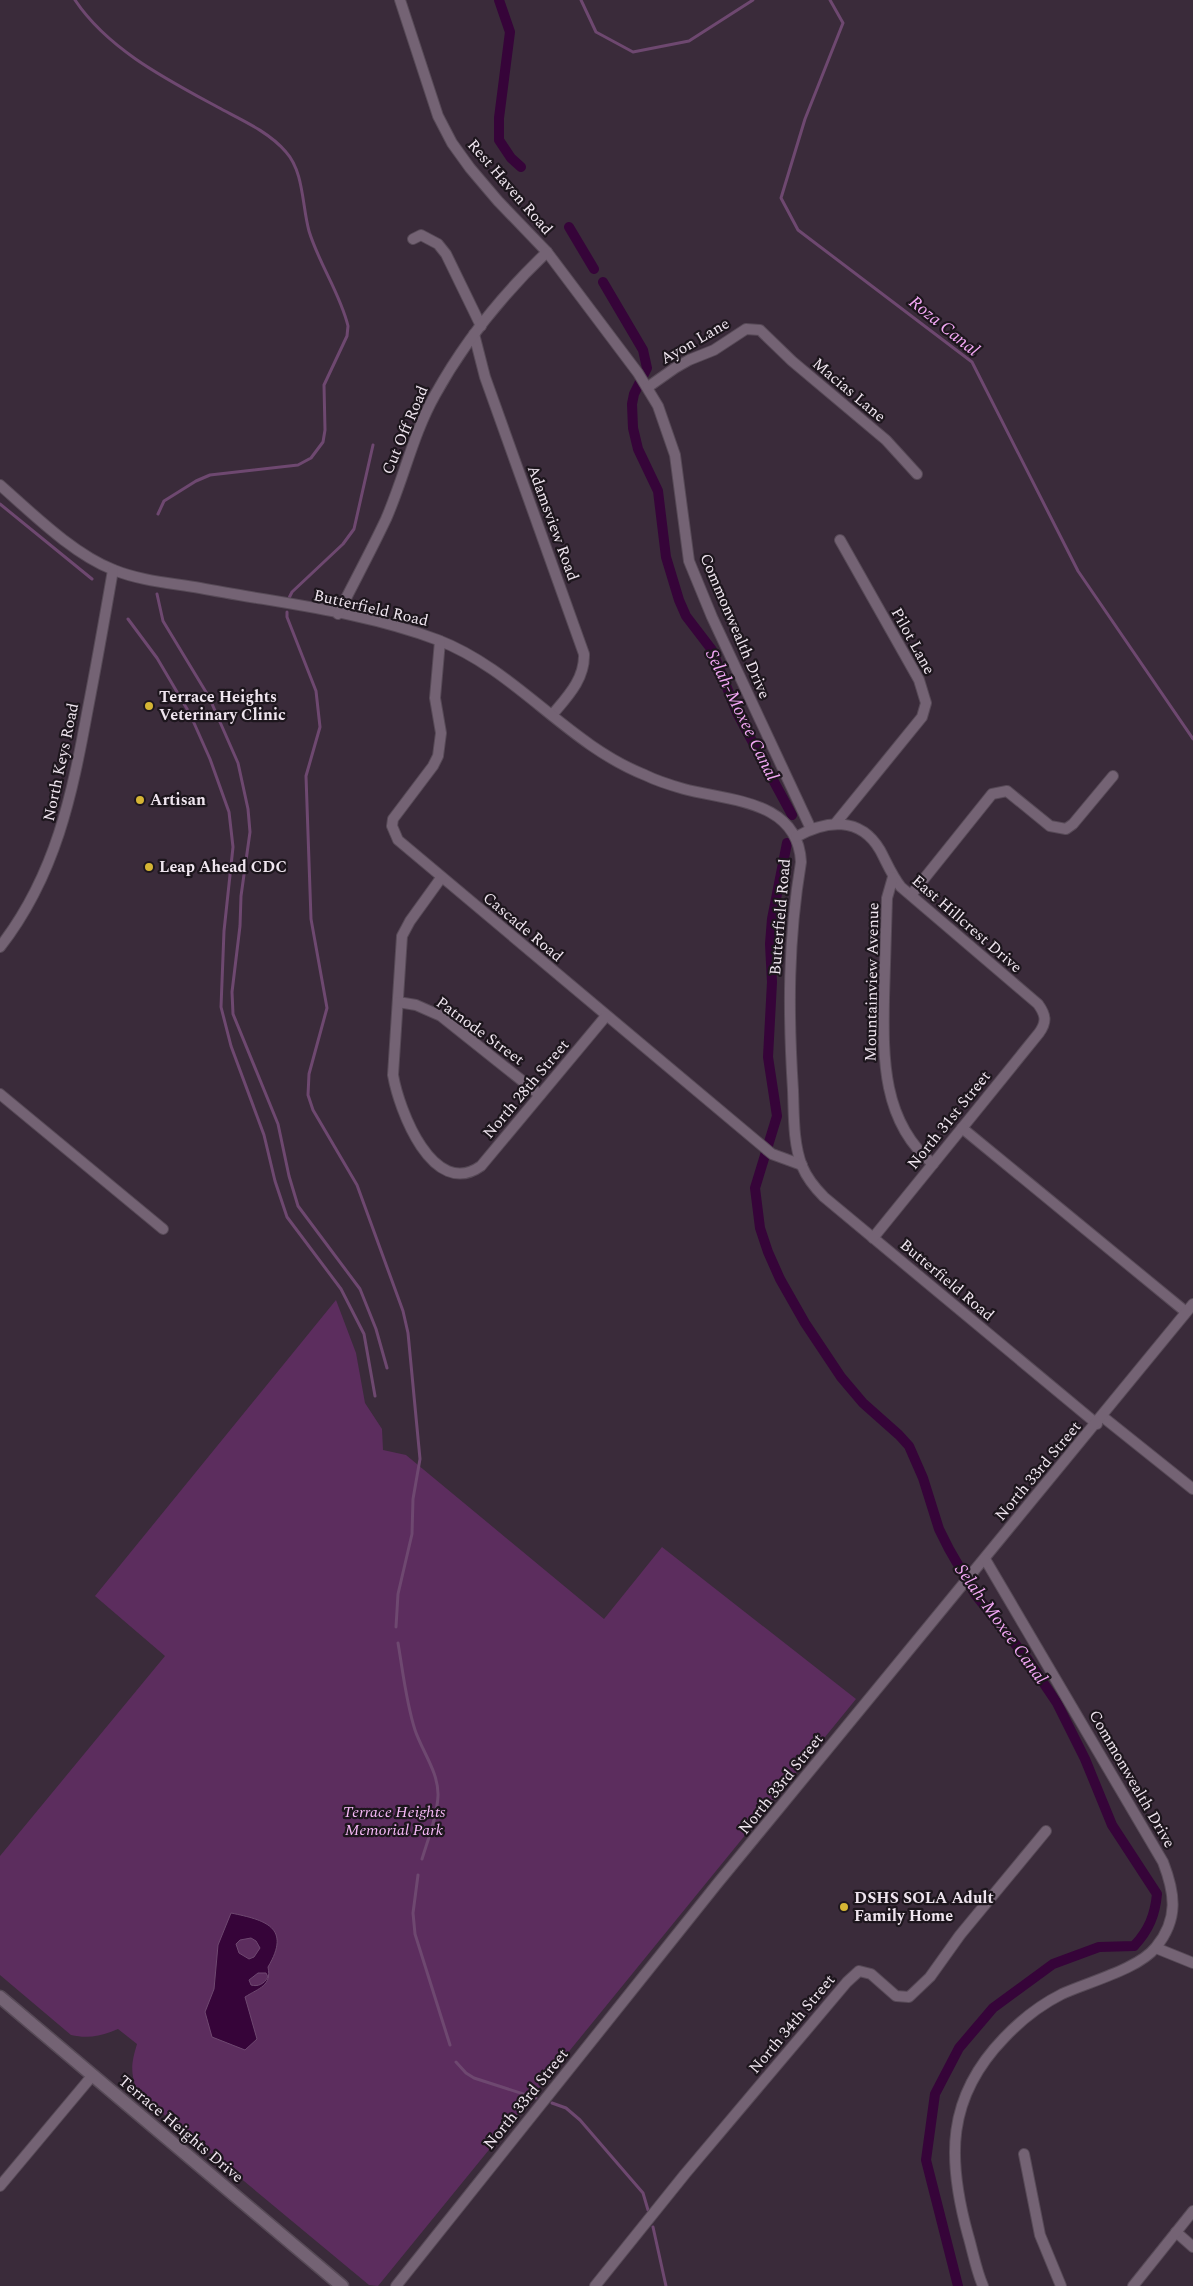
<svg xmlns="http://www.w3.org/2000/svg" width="1193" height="2286" font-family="Spectral,serif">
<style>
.green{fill:#5c2d5e}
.water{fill:#360439;stroke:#6e4870;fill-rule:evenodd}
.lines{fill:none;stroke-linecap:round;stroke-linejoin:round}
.stream{stroke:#6e4870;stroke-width:3}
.canal{stroke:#360439;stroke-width:10}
.minor-casing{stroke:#574a57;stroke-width:12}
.secondary-casing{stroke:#574a57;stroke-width:15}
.minor{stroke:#746374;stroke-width:10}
.secondary{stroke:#746374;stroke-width:12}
.poi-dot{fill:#d5b534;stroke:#1d161d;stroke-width:2}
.labels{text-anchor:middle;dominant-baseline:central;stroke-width:4.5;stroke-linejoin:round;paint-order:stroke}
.street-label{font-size:16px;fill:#efe5ef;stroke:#1d161d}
.poi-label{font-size:16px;font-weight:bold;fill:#efe5ef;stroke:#1d161d;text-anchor:start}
.park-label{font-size:16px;font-style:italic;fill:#f6b9f7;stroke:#1d161d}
.water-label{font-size:18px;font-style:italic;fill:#f2a7f4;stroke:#1d161d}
</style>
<rect width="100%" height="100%" fill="#3a2b3a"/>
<!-- green -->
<path class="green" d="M336 1300 356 1353 365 1403 382 1429 383 1450 406 1455 604 1619 662 1547 856 1699 378 2286 369 2285 138 2093C130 2073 131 2064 137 2044L118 2029C102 2036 88 2039 71 2035L0 1975V1856L165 1656 95 1596Z"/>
<!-- water -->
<path class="water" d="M231 1913C265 1920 292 1927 268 1967 272 1986 259 1988 245 1997L257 2039 245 2050 212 2037 205 2012 214 1989 218 1945ZM251 1938 256 1941 260 1948 254 1957 249 1959 239 1953 236 1944 240 1940ZM258 1973H266L268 1977C264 1984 258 1987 251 1985L249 1980Z"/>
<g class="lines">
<!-- stream -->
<g class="stream">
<path d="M75 0C109 51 170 81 223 110 244 121 270 133 286 152 304 172 302 206 309 231 319 264 340 293 348 326L347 336 324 385 325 430 323 442 311 458 298 465 210 475 196 481 164 501 158 514"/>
<path d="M581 0 596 32 633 52 689 41 753 0"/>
<path d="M830 0 843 23 805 119 781 198 798 230 972 362 1078 571 1193 739"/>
<path d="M0 504 92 579"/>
<path d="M157 594 163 621 209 697 238 763 248 809 250 832 241 896 240 926 232 992 233 1014 278 1124 289 1176 298 1206 360 1289 376 1329 387 1368"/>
<path d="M289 598 292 592 343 544 354 529 373 445"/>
<path d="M287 612V617L316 691 320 727 306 776 311 919 327 1008 309 1074 308 1095 313 1110 357 1185 403 1311 408 1333 420 1459 413 1499 412 1534 398 1594 396 1627"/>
<path d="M128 619 157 658 190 714 210 759 229 812 233 847 224 931 221 1007 231 1046 264 1135 275 1181 287 1217 341 1289 364 1334 375 1396"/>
<path d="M398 1643C403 1672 406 1702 415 1730 422 1751 439 1773 438 1796 437 1817 428 1839 422 1859"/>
<path d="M418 1875 413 1913 415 1934 450 2045"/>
<path d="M456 2062 466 2073 474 2078 536 2098"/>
<path d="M552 2103 566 2108 580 2120 643 2193 648 2210"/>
<path d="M653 2227 666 2286"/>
</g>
<!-- canal -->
<g class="canal">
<path d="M499 0 510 32 499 118V140L511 158 521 167"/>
<path d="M569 227 594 269"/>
<path d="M603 282 643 350 647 368 634 394 632 404 633 428 638 449 658 491 666 557 679 600 686 616 712 650 737 713 792 815"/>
<path d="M787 843 772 919 770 944 772 982 768 1057 777 1116 755 1188 760 1228 768 1252 780 1279 805 1323 841 1377 863 1403 899 1435 909 1446 923 1478 939 1529 949 1549 975 1594 1028 1660 1057 1703 1085 1759 1112 1825 1157 1894C1155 1915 1149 1930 1134 1946L1099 1947 1053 1964 993 2008 959 2048 935 2094 926 2160 958 2286"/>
</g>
<defs>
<g id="minor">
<path d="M400 0 438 116 452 143 470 168 498 201 547 252 638 373 658 406 675 455 689 561 712 617 811 829"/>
<path d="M413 239 421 235 438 244 446 254 481 326"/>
<path d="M474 334 485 377 584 654C585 679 567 697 552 715"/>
<path d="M648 387 675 368 689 360 714 350 746 329 760 330 792 361 886 440 917 474"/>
<path d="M0 485C33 514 73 554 114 570 141 581 172 583 200 588 278 603 362 611 438 640 516 670 567 744 645 775 657 781 670 785 684 789 729 801 798 800 801 862 788 940 788 1011 793 1090 794 1115 793 1143 802 1166 807 1178 815 1188 824 1197L1097 1424"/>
<path d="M338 614C354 582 371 551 386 519 404 478 413 434 435 395 464 342 503 294 547 252"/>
<path d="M440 641 435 698 441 733 438 756 433 766 393 819 392 826 398 840 772 1154 802 1165"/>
<path d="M835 824 922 717 926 703 919 680 840 540"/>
<path d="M796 837C826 820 860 816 880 850 887 863 892 876 901 887L1038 1004C1046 1015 1047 1022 1039 1033L873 1238"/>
<path d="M893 877 887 898C886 931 885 965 884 998 883 1058 882 1122 933 1164"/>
<path d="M441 878 410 921 402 936 393 1075C399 1110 433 1200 481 1166L606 1016"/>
<path d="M911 895 992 794 1007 791 1050 826 1066 829 1073 824 1113 776"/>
<path d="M0 947C56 875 72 795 88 708 97 662 105 616 113 570"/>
<path d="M398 1002 416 1005 441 1016 540 1095"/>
<path d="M0 1094 163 1229"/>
<path d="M962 1128 1186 1312"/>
<path d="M1103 1417 1193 1489"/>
<path d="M1156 1948 1193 1963"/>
<path d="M1024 2154 1040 2235 1061 2286"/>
<path d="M0 2186 92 2076"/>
<path d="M1176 2232 1193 2247"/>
<path d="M396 2286 717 1884 1193 1304"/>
<path d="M595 2286 685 2174 847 1982 859 1971 871 1974 896 1996 909 1997 930 1977 960 1935 1046 1831"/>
<path d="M983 2286C976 2270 973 2252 968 2235 947 2159 946 2098 1004 2038 1021 2020 1040 2005 1062 1994 1088 1982 1139 1969 1156 1947 1179 1919 1175 1893 1163 1862L985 1559"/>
<path d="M1133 2286 1193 2211"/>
</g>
<path id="secondary" d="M0 1997 342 2286"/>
</defs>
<!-- minor casing -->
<use href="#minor" class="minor-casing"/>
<!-- secondary casing -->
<use href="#secondary" class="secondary-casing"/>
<!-- minor -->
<use href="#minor" class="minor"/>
<!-- secondary -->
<use href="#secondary" class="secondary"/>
</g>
<!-- markers -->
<g class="poi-dot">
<circle cx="149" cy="706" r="5"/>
<circle cx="140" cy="800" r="5"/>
<circle cx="149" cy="867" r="5"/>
<circle cx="844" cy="1907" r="5"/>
</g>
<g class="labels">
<!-- street labels -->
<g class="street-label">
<text transform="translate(510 187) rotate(49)">Rest Haven Road</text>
<text transform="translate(695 341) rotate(-30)">Ayon Lane</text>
<text transform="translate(849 390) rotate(40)">Macias Lane</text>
<text transform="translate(405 430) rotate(-67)">Cut Off Road</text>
<text transform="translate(553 523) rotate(70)">Adamsview Road</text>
<text transform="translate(371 608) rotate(13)">Butterfield Road</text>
<text transform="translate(735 626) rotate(67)">Commonwealth Drive</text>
<text transform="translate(913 641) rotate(61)">Pilot Lane</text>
<text transform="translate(61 762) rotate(-78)">North Keys Road</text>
<text transform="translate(780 917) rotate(-85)">Butterfield Road</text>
<text transform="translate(967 924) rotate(41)">East Hillcrest Drive</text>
<text transform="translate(523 927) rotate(40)">Cascade Road</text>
<text transform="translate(872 982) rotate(-89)">Mountainview Avenue</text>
<text transform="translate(480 1031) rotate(36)">Patnode Street</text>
<text transform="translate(526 1089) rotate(-50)">North 28th Street</text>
<text transform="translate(949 1120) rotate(-51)">North 31st Street</text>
<text transform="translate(947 1280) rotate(40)">Butterfield Road</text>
<text transform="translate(1038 1471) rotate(-50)">North 33rd Street</text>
<text transform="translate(1132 1779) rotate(60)">Commonwealth Drive</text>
<text transform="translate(781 1784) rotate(-51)">North 33rd Street</text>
<text transform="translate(792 2024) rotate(-50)">North 34th Street</text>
<text transform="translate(526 2099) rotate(-51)">North 33rd Street</text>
<text transform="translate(181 2129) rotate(40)">Terrace Heights Drive</text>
</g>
<!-- poi labels -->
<g class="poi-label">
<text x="159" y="697">Terrace Heights<tspan x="159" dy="18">Veterinary Clinic</tspan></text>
<text x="150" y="800">Artisan</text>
<text x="159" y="867">Leap Ahead CDC</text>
<text x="854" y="1898">DSHS SOLA Adult<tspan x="854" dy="18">Family Home</tspan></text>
</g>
<!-- park labels -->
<g class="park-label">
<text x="394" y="1812">Terrace Heights<tspan x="394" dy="18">Memorial Park</tspan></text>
</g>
<!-- water labels -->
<g class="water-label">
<text transform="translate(944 326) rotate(39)">Roza Canal</text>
<text transform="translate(742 715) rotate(64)">Selah-Moxee Canal</text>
<text transform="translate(1001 1624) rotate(54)">Selah-Moxee Canal</text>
</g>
</g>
</svg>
